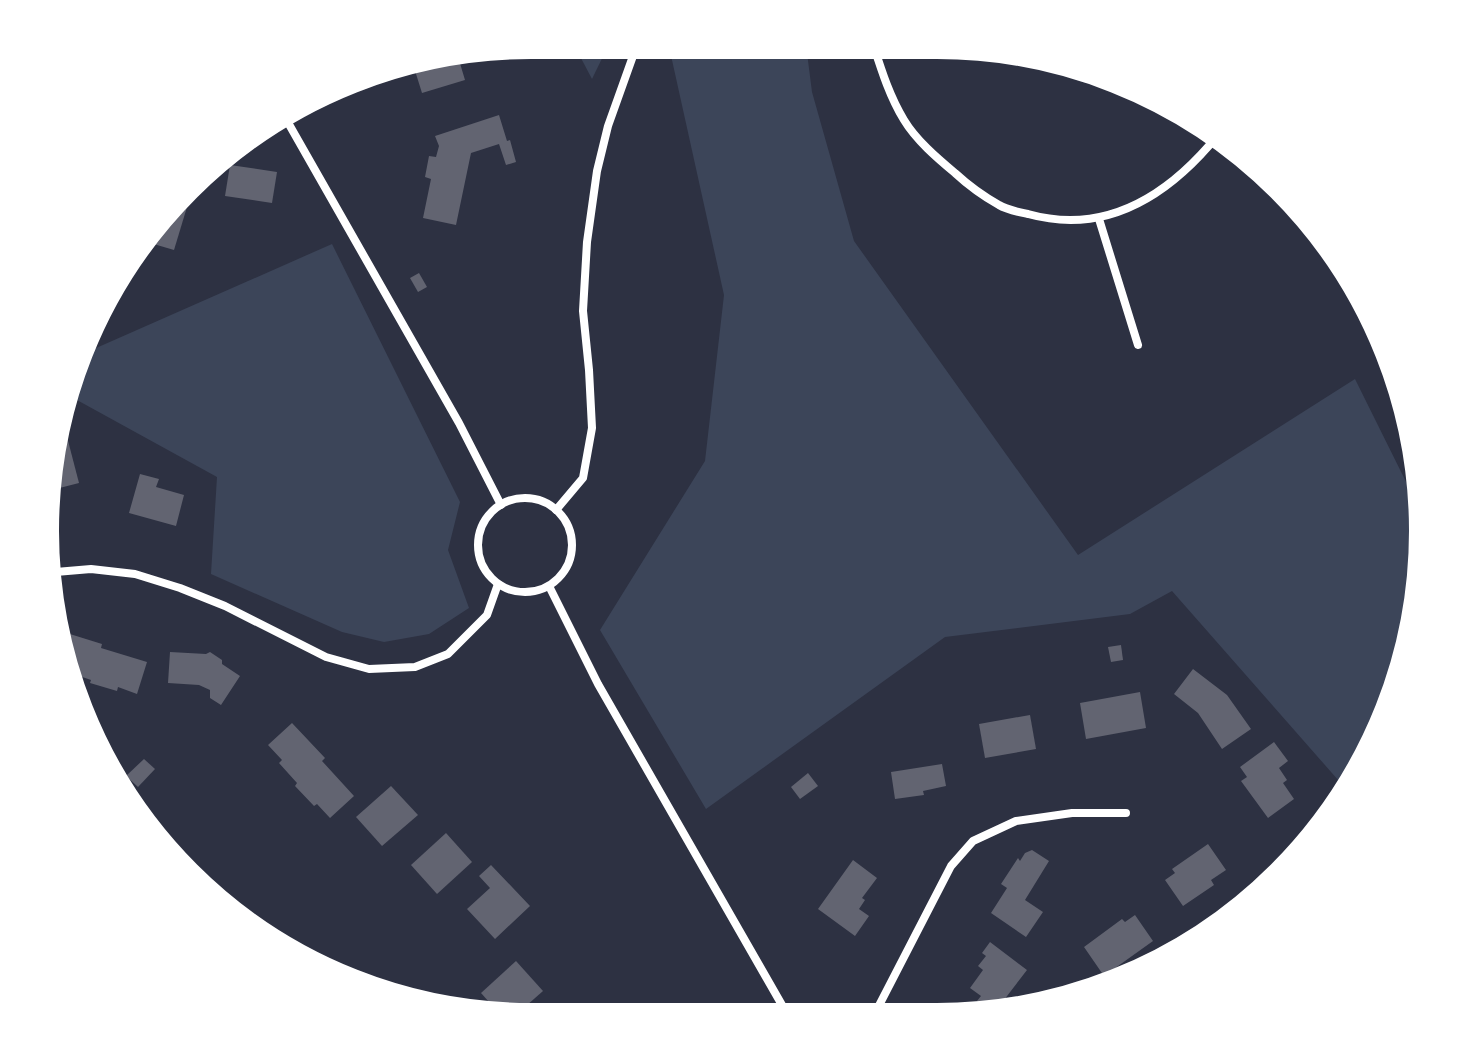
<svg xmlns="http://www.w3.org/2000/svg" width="1468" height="1062" font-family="'Alegreya Sans',sans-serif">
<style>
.green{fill:#3c4559}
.building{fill:#626471}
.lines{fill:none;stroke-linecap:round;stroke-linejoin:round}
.minor{stroke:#fff;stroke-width:8}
.rim{fill:none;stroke:#fff;stroke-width:10}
</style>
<rect width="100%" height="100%" fill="#2d3142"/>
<!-- green -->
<g class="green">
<path d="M572 41 610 42 592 79Z"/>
<path d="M674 43 806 45 812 92 854 241 1078 555 1355 379 1420 510 1427 564 1377 749 1346 789 1172 591 1130 614 945 637 706 809 600 630 705 461 724 295 670 51Z"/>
<path d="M332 244 460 502 448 550 469 608 429 634 384 642 342 632 211 574 217 477 66 394 78 356Z"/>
</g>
<!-- building -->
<g class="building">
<path d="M456 50 465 80 422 93 412 61 405 63 403 57Z"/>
<path d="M499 115 507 141 510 140 516 162 506 165 499 144 471 153 456 225 423 218 431 179 425 177 429 156 436 157 439 146 435 136Z"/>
<path d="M230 165 277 172 272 203 225 196Z"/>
<path d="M168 202 187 207 174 250 140 240 162 208Z"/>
<path d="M419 273 427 287 418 292 410 278Z"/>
<path d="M66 433 79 483 44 492V466L54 436Z"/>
<path d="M140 474 159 479 156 487 184 495 176 526 129 513Z"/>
<path d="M57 630 102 644 101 648 147 662 137 694 118 687 117 691 90 683 91 680 65 671 66 667 63 666 55 635Z"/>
<path d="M1121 645 1123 660 1111 662 1108 647Z"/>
<path d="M170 652 206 654 210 652 222 660V664L240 676 221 705 210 698V690L199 685 168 683Z"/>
<path d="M1193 669 1227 695 1251 729 1222 749 1198 713 1174 694Z"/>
<path d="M1140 692 1146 728 1086 739 1080 703Z"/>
<path d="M1030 715 1036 749 985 758 979 724Z"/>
<path d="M292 723 325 758 322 761 354 796 330 818 317 804 314 806 295 786 297 783 279 763 282 760 268 745Z"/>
<path d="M1274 742 1288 761 1279 768 1287 780 1283 783 1294 799 1268 818 1241 781 1247 777 1240 767Z"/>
<path d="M144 759 155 769 138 787 126 776Z"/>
<path d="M942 764 946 786 923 791 924 795 895 799 891 772Z"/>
<path d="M808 773 818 786 800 799 791 787Z"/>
<path d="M391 786 418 815 382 846 356 817Z"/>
<path d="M446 833 472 862 437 894 411 865Z"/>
<path d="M1208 844 1226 870 1211 880 1214 885 1183 906 1165 880 1175 873 1172 869Z"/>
<path d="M1032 850 1049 861 1025 900 1043 912 1026 937 991 913 1007 888 1001 884 1018 858 1020 861 1025 853Z"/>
<path d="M853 860 877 878 862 898 865 900 859 909 869 916 855 936 818 909Z"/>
<path d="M491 865 530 906 495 939 467 909 490 888 479 876Z"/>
<path d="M1135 915 1153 941 1104 976 1084 947 1122 919 1125 922Z"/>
<path d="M279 933 307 957 303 963 274 941Z"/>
<path d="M990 942 1027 970 994 1013 977 1001 981 996 970 988 983 970 978 966 986 956 982 953Z"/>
<path d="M516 961 543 991 509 1021H506L481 993Z"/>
</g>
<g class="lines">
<!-- minor -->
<g class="minor">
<path d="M874 47C882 72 890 97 904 120 916 140 937 158 955 173 968 185 983 196 999 205 1007 210 1019 212 1028 214 1107 236 1170 194 1218 135"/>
<path d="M282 112 459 423 501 505"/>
<path d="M1099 219 1138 345"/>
<circle cx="525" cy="545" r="47"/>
<path d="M556 510 583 478 592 428 589 370 583 311 587 242 597 171 608 126 638 42"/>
<path d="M44 573 91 569 135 574 180 588 225 606 326 657 369 669 415 667 448 654 487 615 498 584"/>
<path d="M549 586 598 684 790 1019"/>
<path d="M872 1019 951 866 973 841 1016 821 1072 813H1126"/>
</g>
</g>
<!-- crop -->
<path d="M0 0H1468V1062H0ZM531 54H937A477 477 0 0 1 1414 531V531A477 477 0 0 1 937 1008H531A477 477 0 0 1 54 531V531A477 477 0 0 1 531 54Z" fill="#fff" fill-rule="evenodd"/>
<path class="rim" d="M531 54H937A477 477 0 0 1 1414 531V531A477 477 0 0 1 937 1008H531A477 477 0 0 1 54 531V531A477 477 0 0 1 531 54Z"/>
</svg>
